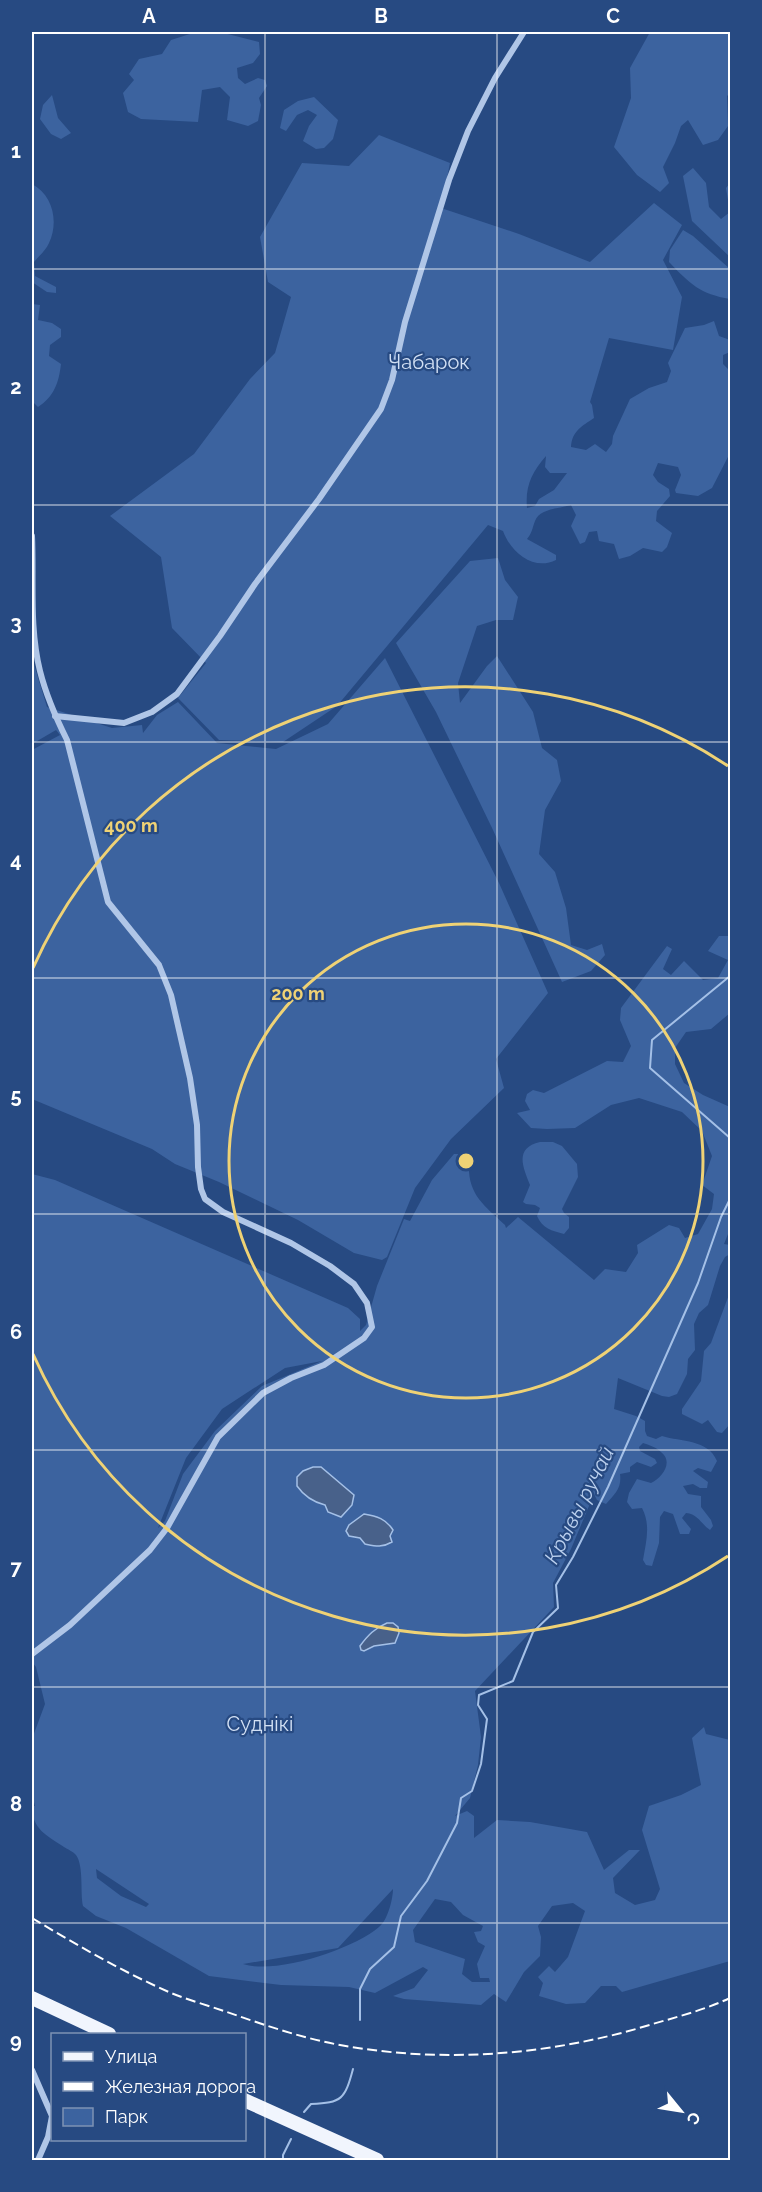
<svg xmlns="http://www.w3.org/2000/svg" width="762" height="2192" font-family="Raleway,sans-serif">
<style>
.green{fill:#3c639f;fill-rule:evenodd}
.water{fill:#48618a;stroke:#a4c0e7;stroke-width:1.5}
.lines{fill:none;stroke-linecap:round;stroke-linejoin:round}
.stream{stroke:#a4c0e7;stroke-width:2}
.street{stroke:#b0c6e7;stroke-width:6}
.primary{stroke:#f1f5fd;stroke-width:14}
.rail{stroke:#fff;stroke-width:2;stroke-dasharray:10 4.5;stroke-linecap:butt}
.grid{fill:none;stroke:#fff;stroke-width:1.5;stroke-opacity:0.55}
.ring{fill:none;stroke:#efd275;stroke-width:3}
.labels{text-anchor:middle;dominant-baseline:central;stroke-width:4.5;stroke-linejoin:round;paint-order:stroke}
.park-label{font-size:20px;fill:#d3e1f5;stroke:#274a82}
.water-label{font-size:21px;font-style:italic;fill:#bbd0ee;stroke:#274a82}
.centre{fill:#efd275;stroke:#274a82;stroke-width:3}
.ring-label{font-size:18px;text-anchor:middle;font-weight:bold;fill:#efd275;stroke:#274a82;stroke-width:4.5;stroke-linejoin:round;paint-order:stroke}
.neatline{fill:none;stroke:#fff;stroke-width:2}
.grid-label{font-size:20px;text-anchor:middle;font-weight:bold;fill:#fff}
</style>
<rect width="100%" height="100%" fill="#274a82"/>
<!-- green -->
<g class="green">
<path d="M220 32 259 42 260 54 253 63 237 68 238 78 245 84 258 78 265 80 267 86 259 98 261 105 258 121 248 126 227 120 230 97 220 87 202 90 198 122 141 119 128 112 123 93 134 80 129 74 139 59 162 54 171 40 193 33Z"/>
<path d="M650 32H730V93L727 96 728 126 718 140 703 145 688 120 681 126 675 143 663 167 669 183 660 192 637 175 614 147 631 98 630 68Z"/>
<path d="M52 95 58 118 71 133 61 139 51 134 40 119 43 105Z"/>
<path d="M314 97 338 120 333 139 324 148 316 149 303 141 309 126 317 115 308 110 297 115 286 131 280 128 284 110 298 101Z"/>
<path d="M379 135 450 163 441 208 519 234 590 262 654 203 682 225 663 260 682 297 673 350 609 338 590 402 592 405 594 418C582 426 572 431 571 447L586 450 595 444 606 452 612 444 613 436 630 399 649 388 667 382 671 371 668 363 685 328 704 325 714 321 719 336 730 340V352L723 355V364L730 371V453L712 488 698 496 676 493 675 490 681 475 678 467 658 463 653 475 658 482 669 489 670 496 657 511 656 521 672 533 667 547 662 552 643 548 630 556 619 559 614 544 599 541 597 531 589 532 585 542 580 544 571 526 576 515 571 505C559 509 540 508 535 521 532 529 532 533 527 539L556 555V560C534 571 511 553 503 531L488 525 337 706 283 742 219 740 178 698 206 663 172 628 161 557 110 516 194 454 250 379 275 353 291 297 268 282 260 237 302 163 349 166ZM546 456 545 467 550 473H567L554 490 539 499 535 506 527 508C525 486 532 472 546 456Z"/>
<path d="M693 168 706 183 709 207 721 219 730 212 726 188 730 183V257L692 221 683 176Z"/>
<path d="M32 184C53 195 59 222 49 243 46 250 39 256 34 262L35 276 56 287V293L47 292 32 282Z"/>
<path d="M683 230 693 236 730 269V299C700 294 690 284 669 262L670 250Z"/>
<path d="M32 304 40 305 38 320 52 323 61 329V337L50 345 49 356 61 364C59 382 54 397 38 407L32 401Z"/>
<path d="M498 558 505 580 518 597 513 620H496L477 626 458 683 460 703 487 666 497 656 533 712 542 748 557 760 561 781 545 810 539 854 555 872 566 908 571 945 587 950 602 944 605 955 591 971 562 982 493 830 436 712 396 643 470 561Z"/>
<path d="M32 658 47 707 112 728 142 725 143 733 157 715 178 702 217 743 276 749 328 724 385 658 499 883 548 993 496 1059 504 1088 451 1139 415 1188 387 1257 382 1260 354 1253 298 1220 219 1182 175 1164 152 1149 32 1099V750L60 735 56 730 32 744Z"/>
<path d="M719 936H730V1013L711 1029 686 1032 675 1048V1064L684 1083 703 1095 730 1107V1229L724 1244 730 1245V1254L725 1257 720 1266 708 1305 699 1313 694 1324 695 1350 688 1359 687 1374 677 1394 669 1397 662 1396 618 1378 614 1409 636 1416 645 1421V1431L647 1436 656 1439 662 1436C681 1442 708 1439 717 1461L711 1472 698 1468 693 1471 708 1482 707 1488H700L693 1484 683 1486 688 1494 701 1496V1507L711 1520 713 1526 710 1530C701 1524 698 1514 686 1513L682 1518 691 1529 689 1534H680L673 1514 664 1511 660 1517 659 1543 652 1566 646 1565 643 1560C646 1542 651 1525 642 1508L632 1509 627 1502 629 1493 637 1479 651 1483C662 1478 674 1462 661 1452 656 1447 649 1445 643 1443L639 1447 640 1451 655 1459 657 1463 651 1467 637 1462 630 1467V1472L620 1474C622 1488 615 1494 606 1504L597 1500 594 1494 571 1549 553 1583 554 1607 475 1691 481 1737 478 1765 470 1798 455 1816 467 1811 474 1816V1838L497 1820 530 1822 587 1832 604 1870 629 1850H640L613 1878 615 1893 635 1905 655 1900 660 1889 642 1830 649 1806 681 1795 701 1785 692 1738 704 1727 706 1734 730 1740V1961L622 1992 616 1986H601L585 2003 566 2004 539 1996 543 1983 538 1977 549 1966 555 1972 568 1957 585 1911 573 1903 552 1906 538 1926 541 1937 540 1956 524 1972 506 2002 494 1994 481 2005 404 1999 393 1996 414 1988 428 1970 423 1967 375 1993 349 1987 281 1985 209 1976 126 1928 96 1916 83 1906C80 1893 84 1866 76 1855 74 1852 67 1849 64 1847 46 1835 32 1829 32 1806H35L32 1794V1739L45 1704 36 1667 32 1662V1174L55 1180 348 1308 360 1319V1331L366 1325 377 1286 404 1219 410 1221 432 1180 454 1154H463L469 1161C467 1194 483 1204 505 1225L506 1228 518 1217 594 1280 605 1269 626 1272 638 1253 637 1245 669 1225 679 1228 685 1238 698 1234 712 1209 714 1194 702 1185 712 1156 702 1131 682 1112 639 1098 611 1105 575 1128 547 1129 531 1128 517 1113 530 1110 525 1101 527 1094 533 1090 544 1093 607 1061 623 1062 631 1046 620 1020 621 1008 667 946 672 949 663 969 671 975 684 961 703 980 718 978 728 960 708 951ZM322 1361 262 1386 215 1431 183 1474 165 1521 158 1528 186 1458 222 1409 285 1368ZM96 1869 149 1904 146 1907 121 1896 97 1878ZM393 1889C393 1898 388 1920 379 1927 354 1949 275 1975 243 1964L338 1948ZM435 1899 451 1902 463 1915 483 1926 481 1931 474 1932 478 1942 485 1946 477 1964 480 1978H489L490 1982H472L462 1974 465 1959 415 1942 413 1930Z"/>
<path d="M540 1142H553L562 1146 577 1164 578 1177 562 1209 564 1213 569 1217V1228L564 1234C552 1231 542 1228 537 1216L540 1208 535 1205 526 1204 523 1202 530 1185C523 1167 514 1148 540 1142Z"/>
<path d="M730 1292V1424L722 1433 717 1432 708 1420 702 1424 682 1414V1409L701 1381 704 1351 711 1343Z"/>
</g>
<!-- water -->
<g class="water">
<path d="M313 1467H321L354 1495 352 1505 341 1517 328 1512 325 1505C313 1502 304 1496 297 1486V1477L303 1471Z"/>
<path d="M364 1514C377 1516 386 1519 393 1530L390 1536 392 1542C382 1548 375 1546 365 1544L360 1538 349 1536 346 1531 349 1525Z"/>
<path d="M387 1623H393L398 1627 399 1633 395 1643 374 1646 364 1651 361 1650 360 1646C368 1635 375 1628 387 1623Z"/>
</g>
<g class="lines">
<!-- stream -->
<g class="stream">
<path d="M730 976 652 1040 650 1068 730 1138"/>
<path d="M360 2020V1989L370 1969 394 1947 401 1916 427 1881 457 1823 461 1798 472 1791 481 1764 487 1719 478 1705 479 1695 513 1681 533 1632 558 1608 556 1585 573 1557 608 1487 698 1283 721 1217 730 1199"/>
<path d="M304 2112 311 2104C342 2103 345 2099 353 2069"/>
<path d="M283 2160V2155L291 2139"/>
</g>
<!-- street -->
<g class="street">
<path d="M32 536C34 580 29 627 40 671 46 695 56 718 67 740L108 902 159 965 171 995 190 1078 197 1125 198 1167 201 1189 205 1199 223 1212 291 1243 330 1266 354 1284 367 1303 372 1327 364 1338 324 1365 291 1378 263 1393 218 1437 167 1528 150 1550 70 1625 32 1654"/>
<path d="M55 716 124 723 152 712 177 694 220 636 255 584 319 499 381 409 392 380 405 322 449 180 468 131 495 78 524 32"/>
<path d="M32 2070 52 2116 48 2137 38 2160"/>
</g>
<!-- primary -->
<g class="primary">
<path d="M32 1998 109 2034"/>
<path d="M244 2100 377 2160"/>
</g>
<!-- rail -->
<path class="rail" d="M32 1918C77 1945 123 1972 171 1993 189 2000 209 2006 227 2012 264 2025 302 2038 340 2045 439 2063 540 2056 636 2029 668 2019 700 2012 730 1998"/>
</g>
<!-- grid -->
<path class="grid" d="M265 32V2160M497 32V2160M32 269H730M32 505H730M32 742H730M32 978H730M32 1214H730M32 1450H730M32 1687H730M32 1923H730"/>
<!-- distance rings -->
<g class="ring">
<circle cx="466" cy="1161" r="237"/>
<path d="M728 1556A474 474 0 0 1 33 1354M33 968A474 474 0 0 1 728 766"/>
</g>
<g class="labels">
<!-- park labels -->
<g class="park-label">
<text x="429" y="362">Чабарок</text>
<text x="260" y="1724">Суднікі</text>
</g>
<!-- water labels -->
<g class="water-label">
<text transform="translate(579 1505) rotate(-63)">Крывы ручай</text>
</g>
</g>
<circle cx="466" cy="1161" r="9" class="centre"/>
<g class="ring-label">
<text x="131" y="832">400 m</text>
<text x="298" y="1000">200 m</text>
</g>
<!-- border -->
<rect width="762" height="2192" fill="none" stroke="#274a82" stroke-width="66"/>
<!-- legend -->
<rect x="51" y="2033" width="195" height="108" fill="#274a82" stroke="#7d92b4" stroke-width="1.5"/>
<rect x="63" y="2052" width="30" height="9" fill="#f1f5fd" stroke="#7d92b4" stroke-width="1.5"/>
<text x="105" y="2063" font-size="18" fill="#ffffff">Улица</text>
<rect x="63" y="2082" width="30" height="9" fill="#ffffff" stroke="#7d92b4" stroke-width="1.5"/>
<text x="105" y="2093" font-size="18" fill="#ffffff">Железная дорога</text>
<rect x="63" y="2108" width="30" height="18" fill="#3c639f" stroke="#7d92b4" stroke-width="1.5"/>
<text x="105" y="2123" font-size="18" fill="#ffffff">Парк</text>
<!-- north arrow -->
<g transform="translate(681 2111) rotate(120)" stroke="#274a82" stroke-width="4.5" paint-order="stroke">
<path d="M0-4.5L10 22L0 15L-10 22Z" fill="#ffffff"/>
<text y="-9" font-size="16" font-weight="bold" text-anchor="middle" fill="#ffffff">С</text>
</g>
<rect x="33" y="33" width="696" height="2126" class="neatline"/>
<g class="grid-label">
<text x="149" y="23">A</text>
<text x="381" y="23">B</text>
<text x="613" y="23">C</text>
<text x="16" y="158">1</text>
<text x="16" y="394">2</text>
<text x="16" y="630">3</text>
<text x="16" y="867">4</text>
<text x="16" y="1103">5</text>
<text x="16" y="1339">6</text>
<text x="16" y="1575">7</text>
<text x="16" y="1811">8</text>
<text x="16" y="2048">9</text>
</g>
</svg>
